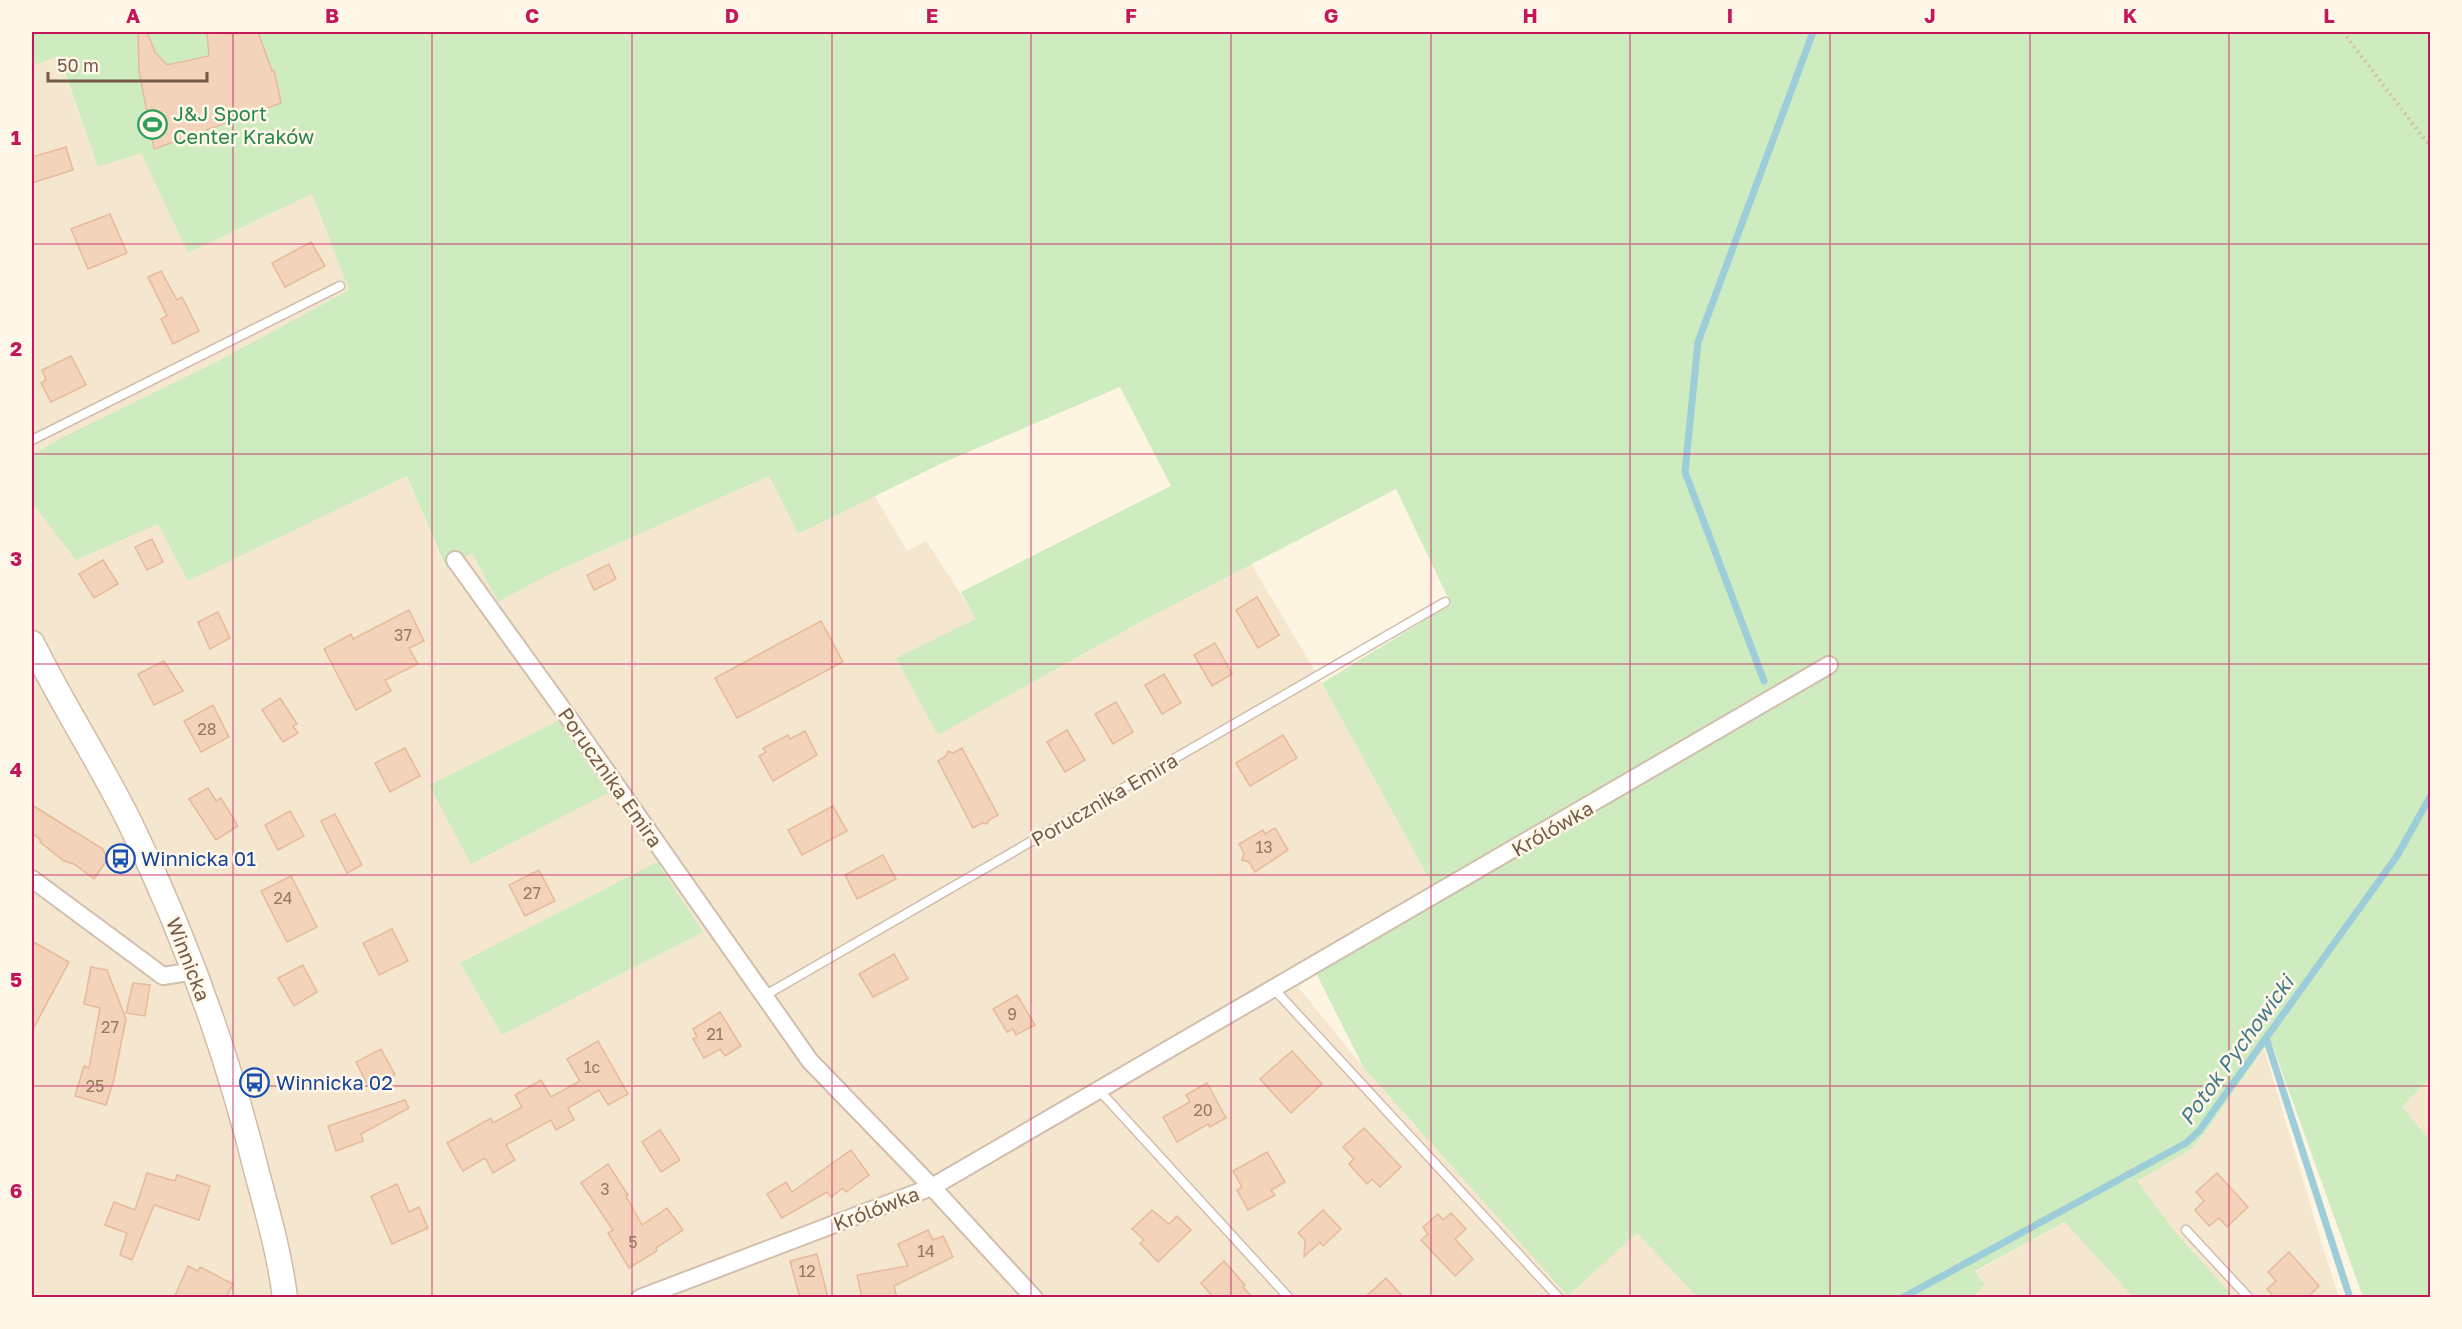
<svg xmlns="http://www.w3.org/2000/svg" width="2462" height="1329" font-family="'Golos Text',sans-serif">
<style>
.residential{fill:#f5e6d0;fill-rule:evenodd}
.green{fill:#cfebc0}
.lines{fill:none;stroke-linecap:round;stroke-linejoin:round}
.stream{stroke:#9ccdd9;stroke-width:7}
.building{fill:#f3d3b9;stroke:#e6ba99;stroke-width:1.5}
.lane-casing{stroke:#d1beac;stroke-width:11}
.street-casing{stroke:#d1beac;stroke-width:20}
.secondary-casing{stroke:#d2bca6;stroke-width:27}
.path{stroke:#d8b69c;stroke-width:4;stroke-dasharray:1.5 4.5;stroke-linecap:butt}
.lane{stroke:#fff;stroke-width:8}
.street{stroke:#fff;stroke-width:16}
.secondary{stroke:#fff;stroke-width:24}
.grid{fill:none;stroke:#c2185b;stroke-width:1.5;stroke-opacity:0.55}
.labels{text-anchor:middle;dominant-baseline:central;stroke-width:5;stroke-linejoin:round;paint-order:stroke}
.number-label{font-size:16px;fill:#947864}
.leisure-label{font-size:20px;fill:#27864d;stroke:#fff8e9;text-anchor:start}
.street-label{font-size:20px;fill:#755a48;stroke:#fff8e9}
.transit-label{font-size:20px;fill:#164399;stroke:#fff8e9;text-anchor:start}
.water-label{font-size:21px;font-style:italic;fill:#417a8a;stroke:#fff8e9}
.neatline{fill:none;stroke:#c2185b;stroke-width:2}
.grid-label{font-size:20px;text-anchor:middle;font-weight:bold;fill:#c2185b}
</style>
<rect width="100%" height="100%" fill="#fdf4e2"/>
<!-- residential -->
<g class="residential">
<path d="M58 56 98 167 141 152 188 253 312 194 349 290 216 362 57 440 32 455V66Z"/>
<path d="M407 476 445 568 472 553 498 602 550 574 769 476 798 534 875 496 907 551 926 541 977 619 939 734 1250 562 1322 683 1433 886 1298 987 1364 1068 1568 1295 1637 1233 1697 1297H32V503L76 560 158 523 188 580ZM657 862 703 932 502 1035 461 963Z"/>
<path d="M2264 1048 2324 1251 2339 1297H2234L2176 1233 2136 1181 2190 1150 2204 1134Z"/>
<path d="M2430 1079V1140L2402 1107Z"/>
<path d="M2066 1222 2133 1297 1974 1298 1985 1285 1975 1272Z"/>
</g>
<!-- green -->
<g class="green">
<path d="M32 32H2430V1079L2402 1107 2430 1140V1297H2363L2273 1047 2264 1048 2204 1134 2190 1150 2137 1181 2176 1233 2234 1297H2133L2065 1222 1975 1271 1985 1285 1974 1297H1697L1637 1233 1568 1296 1364 1068 1317 975 1433 886 1322 683 1451 604 1396 489 1148 618 938 735 896 658 976 619 961 592 1171 486 1120 387 938 465 798 534 769 476 550 574 498 602 472 553 446 568 407 476 188 581 158 524 76 560 32 503V455L57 440 216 362 349 290 312 194 188 253 141 153 98 167 59 56 32 66Z"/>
<path d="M558 721 608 793 471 864 429 785Z"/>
<path d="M657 862 703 932 502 1035 460 963Z"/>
</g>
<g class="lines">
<!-- stream -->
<g class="stream">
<path d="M1764 681 1685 472 1698 342 1813 32"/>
<path d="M2266 1038 2350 1298"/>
<path d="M1902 1298 2186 1143 2199 1131 2397 856 2430 797"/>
</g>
</g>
<!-- building -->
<g class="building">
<path d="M138 32H147L155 52 167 65 209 56 207 32H258L272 71 274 70 281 103 154 149 139 71Z"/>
<path d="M66 147 73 170 32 183V157Z"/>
<path d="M110 214 127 253 88 269 71 229Z"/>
<path d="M311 242 325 266 285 287 272 263Z"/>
<path d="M161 271 177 300 182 297 199 331 173 344 161 319 167 316 148 277Z"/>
<path d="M71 356 86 385 51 402 41 383 46 380 42 370Z"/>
<path d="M152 539 163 562 147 570 135 547Z"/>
<path d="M103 560 118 584 94 598 79 574Z"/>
<path d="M609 564 616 579 594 590 587 575Z"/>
<path d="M1257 597 1279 635 1258 648 1236 610Z"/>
<path d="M409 610 424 641 409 648 418 664 385 680 391 691 356 710 324 649 351 634 353 639Z"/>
<path d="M218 612 230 638 210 649 198 622Z"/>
<path d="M821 621 843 662 737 718 715 678Z"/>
<path d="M1215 643 1232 674 1212 686 1194 655Z"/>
<path d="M164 661 183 691 154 705 138 674Z"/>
<path d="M1164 674 1181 703 1162 714 1145 685Z"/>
<path d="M280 698 297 724 293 726 298 733 283 742 262 710Z"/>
<path d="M1116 702 1133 732 1113 744 1095 714Z"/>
<path d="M213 705 229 737 201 752 184 721Z"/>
<path d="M1067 730 1085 760 1065 772 1047 742Z"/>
<path d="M805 731 817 755 773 781 759 756 766 752 763 748 788 735 790 739Z"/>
<path d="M1283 735 1297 758 1250 786 1236 763Z"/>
<path d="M405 748 420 776 390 792 375 763Z"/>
<path d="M962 748 998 815 989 820 987 824 982 823 973 828 938 761 946 756 948 751 953 753Z"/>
<path d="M208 788 216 801 221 798 238 826 216 840 189 799Z"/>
<path d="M32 805 103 849 107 860 94 879 74 864 64 861 40 842 41 840 32 833Z"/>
<path d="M833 806 847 831 802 855 788 830Z"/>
<path d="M290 811 304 836 278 850 265 825Z"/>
<path d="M335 814 362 865 347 873 321 821Z"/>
<path d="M1275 828 1288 850 1255 872 1249 862 1242 860 1244 853 1239 844 1263 830 1265 834Z"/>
<path d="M883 855 896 879 857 899 845 875Z"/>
<path d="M539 870 555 901 525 916 509 885Z"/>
<path d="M291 876 317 927 287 942 261 891Z"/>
<path d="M392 929 408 961 379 975 363 943Z"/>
<path d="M32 941 69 962 32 1031Z"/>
<path d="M894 954 908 979 873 997 859 974Z"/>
<path d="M303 965 317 992 294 1006 278 978Z"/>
<path d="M91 967 107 970 126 1019 114 1079 106 1105 75 1096 84 1066 89 1068 100 1008 84 1004Z"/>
<path d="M133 983 150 985 145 1016 126 1013Z"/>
<path d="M1017 995 1035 1025 1016 1035 1013 1029 1007 1032 993 1009Z"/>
<path d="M720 1012 741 1046 725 1056 720 1049 704 1058 693 1039 697 1037 693 1029Z"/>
<path d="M598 1041 628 1094 608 1105 599 1090 568 1108 574 1120 556 1130 551 1120 506 1145 515 1160 493 1173 485 1158 463 1171 447 1143 491 1118 493 1123 522 1107 515 1095 541 1080 551 1097 580 1081 567 1059Z"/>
<path d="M381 1049 395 1075 369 1088 356 1062Z"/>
<path d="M1292 1051 1322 1084 1291 1113 1260 1079Z"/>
<path d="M1207 1083 1226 1118 1210 1127 1208 1124 1177 1142 1163 1117 1190 1102 1186 1095Z"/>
<path d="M405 1100 409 1108 361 1134 363 1141 336 1151 328 1126Z"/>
<path d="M1364 1128 1401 1167 1380 1187 1372 1179 1367 1184 1349 1164 1354 1159 1343 1147Z"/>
<path d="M660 1130 680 1160 661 1172 642 1142Z"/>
<path d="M851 1150 869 1175 846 1192 843 1188 831 1197 827 1192 782 1218 767 1194 786 1182 792 1192Z"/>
<path d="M1267 1152 1285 1182 1271 1190 1275 1195 1248 1210 1237 1190 1242 1187 1233 1171Z"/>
<path d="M608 1164 628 1195 626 1196 642 1225 667 1208 683 1230 656 1248 657 1251 629 1268 608 1233 613 1230 581 1183Z"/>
<path d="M147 1173 175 1181 177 1175 210 1186 199 1220 154 1205 132 1260 120 1255 127 1233 105 1225 114 1202 135 1210Z"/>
<path d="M2217 1173 2248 1207 2227 1227 2219 1218 2209 1226 2195 1210 2204 1201 2196 1192Z"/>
<path d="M397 1184 409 1212 419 1207 428 1228 392 1244 371 1196Z"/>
<path d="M1152 1210 1169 1224 1177 1216 1191 1230 1158 1262 1140 1243 1144 1240 1132 1229Z"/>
<path d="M1323 1210 1341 1229 1323 1246 1320 1242 1304 1257 1305 1240 1298 1233Z"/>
<path d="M1451 1213 1466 1229 1455 1239 1473 1259 1455 1276 1421 1240 1428 1234 1423 1227 1438 1214 1443 1220Z"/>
<path d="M928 1230 933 1240 943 1236 953 1257 894 1286 897 1298H862L857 1275 908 1266 898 1244Z"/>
<path d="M2289 1252 2319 1286 2307 1298H2275L2267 1289 2276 1281 2268 1272Z"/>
<path d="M817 1254 828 1298H800L790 1261Z"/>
<path d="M1224 1261 1245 1285 1243 1287 1253 1298H1214L1201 1283Z"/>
<path d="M188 1266 198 1271 200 1267 233 1284 226 1298H174Z"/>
<path d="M1386 1278 1404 1298H1364Z"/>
</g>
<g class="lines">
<defs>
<g id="lane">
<path d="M32 440 340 286"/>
<path d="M1274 989 1559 1298"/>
<path d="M764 996 1445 602"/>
<path d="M1098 1089 1289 1298"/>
<path d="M2186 1230 2249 1298"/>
</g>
<g id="street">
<path d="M455 560 571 721 810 1061 932 1187 1034 1298"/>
<path d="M32 879 163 976 195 971"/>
<path d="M640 1298 932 1187 1829 665"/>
</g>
<path id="secondary" d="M32 643C62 704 100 762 130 823 185 935 227 1052 257 1173 268 1214 280 1256 285 1298"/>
</defs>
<!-- lane casing -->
<use href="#lane" class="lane-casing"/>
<!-- street casing -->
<use href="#street" class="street-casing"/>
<!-- secondary casing -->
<use href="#secondary" class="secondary-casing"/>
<!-- path -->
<path class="path" d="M2343 32 2425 140 2430 144"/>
<!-- lane -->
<use href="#lane" class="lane"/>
<!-- street -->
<use href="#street" class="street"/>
<!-- secondary -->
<use href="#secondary" class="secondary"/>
</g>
<!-- grid -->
<path class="grid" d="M233 32V1298M432 32V1298M632 32V1298M832 32V1298M1031 32V1298M1231 32V1298M1431 32V1298M1630 32V1298M1830 32V1298M2030 32V1298M2229 32V1298M32 244H2430M32 454H2430M32 664H2430M32 875H2430M32 1086H2430"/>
<!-- icons -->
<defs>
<symbol id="stadium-ring" viewBox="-11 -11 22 22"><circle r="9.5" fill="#fff8e9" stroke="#2e9e5b" stroke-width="1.5"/><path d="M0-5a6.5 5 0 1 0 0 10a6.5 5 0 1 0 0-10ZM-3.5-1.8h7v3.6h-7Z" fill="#2e9e5b"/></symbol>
<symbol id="bus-ring" viewBox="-11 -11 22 22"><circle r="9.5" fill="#fff8e9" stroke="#1a4fb4" stroke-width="1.5"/><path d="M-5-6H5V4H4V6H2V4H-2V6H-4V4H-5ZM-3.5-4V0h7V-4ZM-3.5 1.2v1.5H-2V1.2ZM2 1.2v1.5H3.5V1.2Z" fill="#1a4fb4"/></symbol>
</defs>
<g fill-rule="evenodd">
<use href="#stadium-ring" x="136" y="108" width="33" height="33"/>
<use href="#bus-ring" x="104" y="842" width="33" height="33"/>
<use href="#bus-ring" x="238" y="1066" width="33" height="33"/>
</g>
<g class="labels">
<!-- number labels -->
<g class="number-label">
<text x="403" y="635">37</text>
<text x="207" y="729">28</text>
<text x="1264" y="847">13</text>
<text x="532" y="893">27</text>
<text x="283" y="898">24</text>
<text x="1012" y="1014">9</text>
<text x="110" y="1027">27</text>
<text x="715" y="1034">21</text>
<text x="592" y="1067">1c</text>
<text x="95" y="1086">25</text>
<text x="1203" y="1110">20</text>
<text x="605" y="1189">3</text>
<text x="633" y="1242">5</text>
<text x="926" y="1251">14</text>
<text x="807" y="1271">12</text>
</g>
<!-- leisure labels -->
<g class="leisure-label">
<text x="173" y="113">J&amp;J Sport<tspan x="173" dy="23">Center Kraków</tspan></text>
</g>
<!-- street labels -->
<g class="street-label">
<text transform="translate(611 777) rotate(55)">Porucznika Emira</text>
<text transform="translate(1104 799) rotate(-30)">Porucznika Emira</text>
<text transform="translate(1552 828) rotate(-30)">Królówka</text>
<text transform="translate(189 959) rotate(69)">Winnicka</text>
<text transform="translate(876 1208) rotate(-21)">Królówka</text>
</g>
<!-- transit labels -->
<g class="transit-label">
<text x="141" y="858">Winnicka 01</text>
<text x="276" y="1082">Winnicka 02</text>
</g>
<!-- water labels -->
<g class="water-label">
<text transform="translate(2236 1050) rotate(-54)">Potok Pychowicki</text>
</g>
</g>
<!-- border -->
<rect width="2462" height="1329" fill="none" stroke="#fff8e9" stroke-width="66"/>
<!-- scale -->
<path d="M48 72v9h159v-9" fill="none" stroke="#755a48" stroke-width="3"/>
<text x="57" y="72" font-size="18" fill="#755a48" stroke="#fff8e9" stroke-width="4.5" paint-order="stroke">50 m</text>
<rect x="33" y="33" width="2396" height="1263" class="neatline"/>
<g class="grid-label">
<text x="133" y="23">A</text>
<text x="332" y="23">B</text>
<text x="532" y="23">C</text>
<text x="732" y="23">D</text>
<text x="932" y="23">E</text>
<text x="1131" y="23">F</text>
<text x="1331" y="23">G</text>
<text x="1530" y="23">H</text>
<text x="1730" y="23">I</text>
<text x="1930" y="23">J</text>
<text x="2130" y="23">K</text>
<text x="2329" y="23">L</text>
<text x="16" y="145">1</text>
<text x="16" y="356">2</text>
<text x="16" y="566">3</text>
<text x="16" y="777">4</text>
<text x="16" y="987">5</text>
<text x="16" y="1198">6</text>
</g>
</svg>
